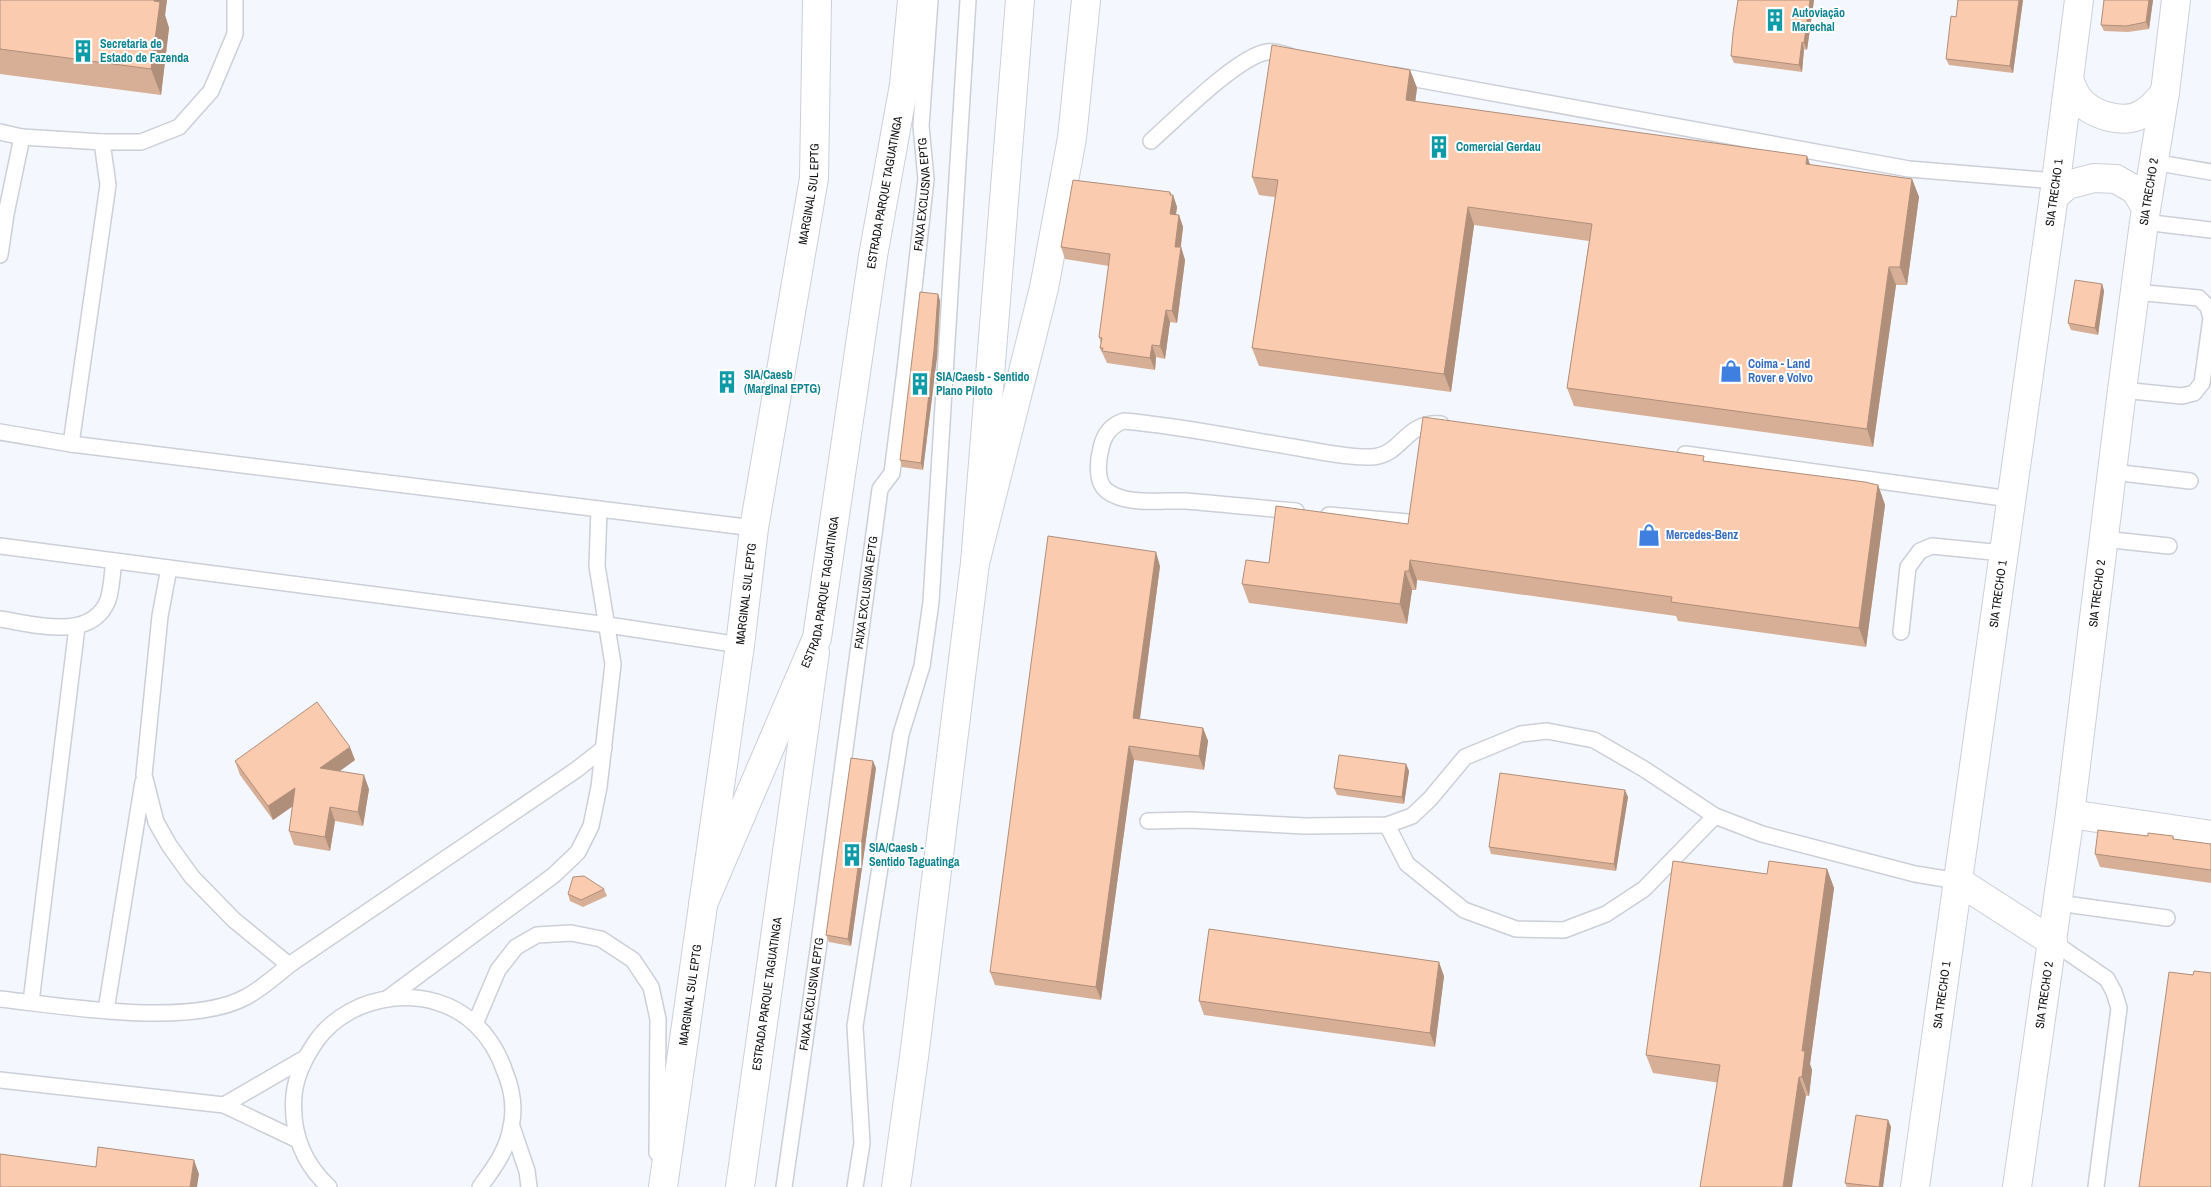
<svg xmlns="http://www.w3.org/2000/svg" width="2211" height="1187" font-family="'Archivo Narrow',sans-serif">
<style>
.lines{fill:none;stroke-linecap:round;stroke-linejoin:round}
.service-casing{stroke:#cccfd6;stroke-width:18}
.minor-casing{stroke:#cccfd6;stroke-width:30}
.secondary-casing{stroke:#cccfd6;stroke-width:30}
.primary-casing{stroke:#cccfd6;stroke-width:30}
.trunk-casing{stroke:#cccfd6;stroke-width:30}
.motorway-casing{stroke:#cccfd6;stroke-width:30}
.service{stroke:#fff;stroke-width:15}
.minor{stroke:#fff;stroke-width:28}
.secondary{stroke:#fff;stroke-width:28}
.primary{stroke:#fff;stroke-width:28}
.trunk{stroke:#fff;stroke-width:28}
.motorway{stroke:#fff;stroke-width:28}
.wall{fill:#d7af96}
.shaded-wall{fill:#af8e7a}
.building{fill:#facbaf;stroke:#af8e7a}
.labels{text-anchor:middle;dominant-baseline:central;stroke-width:4;stroke-linejoin:round;paint-order:stroke}
.culture-label{font-size:12px;font-weight:bold;fill:#0d838f;stroke:#fff;text-anchor:start}
.street-label{font-size:12px;fill:#101013;stroke:#fff}
.shop-label{font-size:12px;font-weight:bold;fill:#366cbe;stroke:#fff;text-anchor:start}
</style>
<rect width="100%" height="100%" fill="#f4f7fe"/>
<g class="lines">
<defs>
<g id="service">
<path d="M1394 75 1909 169 2056 181"/>
<path d="M0 132 22 137"/>
<path d="M1151 141C1175 120 1238 56 1267 52 1274 51 1284 54 1290 56"/>
<path d="M102 142H141L179 127 211 91 235 34V0"/>
<path d="M2153 162 2211 172"/>
<path d="M2144 222 2211 230"/>
<path d="M0 255 6 214 22 137 102 142 108 185 71 444"/>
<path d="M2122 390 2182 396 2194 393 2202 383 2211 318 2208 307 2199 298 2135 292"/>
<path d="M0 432 71 444 754 528"/>
<path d="M1685 454 2010 499"/>
<path d="M2113 472 2190 481"/>
<path d="M1296 511C1259 508 1223 504 1186 501 1162 500 1127 506 1107 491 1095 482 1098 460 1101 448 1104 434 1111 425 1124 421 1181 426 1237 438 1293 447 1319 451 1346 458 1372 457 1403 455 1404 421 1441 424"/>
<path d="M1329 515 1408 522"/>
<path d="M2103 539 2169 546"/>
<path d="M0 546 608 625 740 645"/>
<path d="M169 568 160 616 144 775 156 822 169 845 192 877 234 920 289 965"/>
<path d="M0 619C33 624 92 642 108 600 112 588 112 573 114 561"/>
<path d="M1901 632 1908 567 1920 551 1932 546 2003 553"/>
<path d="M1148 821 1190 820 1305 826 1387 825 1412 816 1430 799 1465 757 1521 734 1547 731 1594 740 1644 769 1715 816 1762 834 1915 874 1958 881"/>
<path d="M1387 825 1407 864 1464 910 1516 929 1564 930 1606 914 1644 889 1715 816"/>
<path d="M2058 903 2167 918"/>
<path d="M2053 942 2107 979 2114 992 2119 1008 2096 1187"/>
<path d="M388 998 554 875 578 852 591 826 599 787 613 664 597 566 599 509"/>
<path d="M0 999C64 1006 189 1028 246 997 261 989 275 977 289 965L576 770 604 748"/>
<path d="M31 1002 77 627"/>
<path d="M106 1010 143 782"/>
<path d="M475 1024 498 970 516 947 537 935 571 933 601 939 633 960 651 987 658 1019 657 1153"/>
<path d="M0 1080 224 1105 298 1140"/>
<path d="M224 1105 305 1058"/>
<path d="M512 1127 527 1171 529 1187"/>
<path d="M329 1187C302 1162 291 1131 294 1095 296 1074 305 1057 317 1040 352 992 431 982 475 1024 489 1037 499 1054 505 1072 512 1089 515 1109 511 1127 507 1151 493 1169 480 1187"/>
<path id="s1" d="M784 1187 818 950 880 489 892 473 905 370 926 179 921 126 930 0"/>
<path d="M855 1187 862 1143 855 1026 901 734 922 666 931 602 968 0"/>
</g>
<path id="minor" d="M2070 814 2211 835"/>
<g id="secondary">
<path d="M2069 80C2072 86 2074 93 2078 98 2091 115 2123 125 2142 114 2152 109 2158 101 2165 92"/>
<path d="M2054 197 2067 185 2094 178 2116 179 2135 190 2146 208"/>
<path d="M1958 881 2053 942"/>
<path id="s2" d="M1915 1187 2056 181 2079 0"/>
<path id="s3" d="M2017 1187 2070 814 2122 390 2144 222 2165 92 2176 0"/>
</g>
<g id="primary">
<path id="s4" d="M663 1187 740 645 754 528 814 178 817 0"/>
</g>
<g id="trunk">
<path id="s5" d="M740 1187 815 652"/>
<path d="M896 1187 914 1057 975 563 1044 288 1072 138 1086 0"/>
</g>
<g id="motorway">
<path d="M975 563 1020 0"/>
<path id="s6" d="M703 904 817 638 873 256 904 85 912 0"/>
</g>
</defs>
<!-- service casing -->
<use href="#service" class="service-casing"/>
<!-- minor casing -->
<use href="#minor" class="minor-casing"/>
<!-- secondary casing -->
<use href="#secondary" class="secondary-casing"/>
<!-- primary casing -->
<use href="#primary" class="primary-casing"/>
<!-- trunk casing -->
<use href="#trunk" class="trunk-casing"/>
<!-- motorway casing -->
<use href="#motorway" class="motorway-casing"/>
<!-- service -->
<use href="#service" class="service"/>
<!-- minor -->
<use href="#minor" class="minor"/>
<!-- secondary -->
<use href="#secondary" class="secondary"/>
<!-- primary -->
<use href="#primary" class="primary"/>
<!-- trunk -->
<use href="#trunk" class="trunk"/>
<!-- motorway -->
<use href="#motorway" class="motorway"/>
</g>
<!-- wall -->
<g class="wall">
<path d="M0 0H167L165 15 169 28 161 95 0 74Z"/>
<path d="M1814 0 1807 50 1804 49 1802 72 1734 63 1731 56Z"/>
<path d="M1958 0H2023L2013 73 1949 65 1946 59 1956 17Z"/>
<path d="M2104 0H2153L2149 29 2128 32 2104 31 2101 25Z"/>
<path d="M1410 70 1417 88 1415 102 1810 165 1912 179 1919 197 1907 285H1896L1873 447 1574 406 1567 388 1589 241 1474 225 1451 392 1259 366 1252 348 1275 197 1259 195 1252 177Z"/>
<path d="M1170 192 1171 195H1173L1177 207 1176 215H1179L1183 227 1181 247 1185 260 1177 323 1170 322 1165 359 1156 357 1155 370 1107 363 1100 348 1101 344 1099 337 1109 266 1065 259 1061 247Z"/>
<path d="M2102 284 2104 291 2098 335 2071 330 2068 323Z"/>
<path d="M938 294 940 301 937 357 923 470 902 467 900 460Z"/>
<path d="M1706 461 1878 485 1885 505 1866 647 1678 621 1676 616 1417 580 1416 590H1412L1407 624 1249 603 1242 584 1269 563 1408 524Z"/>
<path d="M1160 566 1140 719 1203 728 1208 741 1204 770 1134 760 1101 1000 995 985 990 972Z"/>
<path d="M355 760 339 771 369 789 363 826 335 821 330 851 294 845 289 831 293 806 273 820 240 775 235 761Z"/>
<path d="M1406 764 1409 771 1404 804 1337 795 1334 788Z"/>
<path d="M876 768 851 946 829 942 826 935Z"/>
<path d="M1628 797 1616 871 1491 854 1489 847Z"/>
<path d="M2148 836H2173L2174 839 2211 844V883L2100 867 2095 854Z"/>
<path d="M1827 869 1834 888 1810 1064 1812 1070 1809 1096 1653 1073 1646 1055 1767 874Z"/>
<path d="M604 889 607 896 583 907 570 901 568 894Z"/>
<path d="M1444 976 1435 1047 1204 1015 1199 1001Z"/>
<path d="M1888 1120 1891 1127 1883 1187H1847L1845 1183Z"/>
</g>
<!-- shaded-wall -->
<g class="shaded-wall">
<path d="M154 0H167L165 15 169 28 161 95 151 69Z"/>
<path d="M1810 0H1814L1807 50 1804 43Z"/>
<path d="M2019 0H2023L2013 73 2010 66Z"/>
<path d="M2149 0H2153L2149 29 2146 22Z"/>
<path d="M1802 42 1804 49 1802 72 1799 65Z"/>
<path d="M1410 70 1417 88 1413 119 1406 100Z"/>
<path d="M1807 156 1814 175 1806 164Z"/>
<path d="M1912 179 1919 197 1907 285 1900 267Z"/>
<path d="M1170 192 1172 198 1173 195 1177 207 1174 226 1170 214Z"/>
<path d="M1468 207 1474 225 1451 392 1444 374Z"/>
<path d="M1179 215 1183 227 1179 259 1175 247Z"/>
<path d="M1181 247 1185 260 1177 323 1172 311Z"/>
<path d="M1889 267 1896 285 1873 447 1867 429Z"/>
<path d="M2102 284 2104 291 2098 335 2095 328Z"/>
<path d="M938 294 940 301 937 357 923 470 921 463Z"/>
<path d="M1166 310 1170 322 1165 359 1160 346Z"/>
<path d="M1152 345 1156 357 1155 370 1150 358Z"/>
<path d="M1878 485 1885 505 1866 647 1859 628Z"/>
<path d="M1156 552 1160 566 1138 732 1133 718Z"/>
<path d="M1410 560 1417 580 1416 590 1409 571Z"/>
<path d="M1405 571 1412 590 1407 624 1400 604Z"/>
<path d="M1203 728 1208 741 1204 770 1199 756Z"/>
<path d="M1129 746 1134 760 1101 1000 1096 987Z"/>
<path d="M350 747 355 760 325 782 320 768Z"/>
<path d="M873 761 876 768 851 946 848 939Z"/>
<path d="M1406 764 1409 771 1404 804 1402 797Z"/>
<path d="M364 775 369 789 363 826 358 812Z"/>
<path d="M295 788 300 801 273 820 268 806Z"/>
<path d="M1625 790 1628 797 1616 871 1614 864Z"/>
<path d="M330 807 335 821 330 851 325 837Z"/>
<path d="M1827 869 1834 888 1810 1064 1812 1070 1809 1096 1802 1077V1051Z"/>
<path d="M1439 962 1444 976 1435 1047 1430 1033Z"/>
<path d="M1799 1077 1806 1096 1792 1187H1783Z"/>
<path d="M1888 1120 1891 1127 1883 1187H1879Z"/>
<path d="M194 1160 199 1174 197 1187H190Z"/>
</g>
<!-- building -->
<g class="building">
<path d="M0 0H154V1L160 2 151 69 0 49Z"/>
<path d="M1738 0H1810L1804 43 1802 42 1799 65 1731 56 1733 33Z"/>
<path d="M1958 0H2019L2010 66 1946 59 1951 16 1956 17Z"/>
<path d="M2104 0H2149L2146 22 2126 26 2101 25Z"/>
<path d="M1272 45 1410 70 1406 100 1807 156 1806 164 1912 179 1900 267H1889L1867 429 1567 388 1592 224 1468 207 1444 374 1252 348 1278 180 1252 177Z"/>
<path d="M1073 180 1170 192V195H1173L1170 214 1179 215 1175 247H1181L1172 311 1166 310 1160 346 1152 345 1150 358 1102 351 1103 348H1100L1102 338 1099 337 1110 254 1061 247Z"/>
<path d="M2075 280 2102 284 2095 328 2068 323Z"/>
<path d="M920 292 938 294 934 350 921 463 900 460Z"/>
<path d="M1423 417 1704 456 1703 461 1865 482 1878 485 1859 628 1671 602 1672 597 1410 560 1409 571H1405L1400 604 1242 584 1246 560 1269 563 1276 506 1408 524Z"/>
<path d="M1048 536 1156 552 1133 718 1203 728 1199 756 1129 746 1096 987 990 972Z"/>
<path d="M317 702 350 747 320 768 364 775 358 812 330 807 325 837 289 831 295 788 268 806 235 761Z"/>
<path d="M1339 755 1406 764 1402 797 1334 788Z"/>
<path d="M851 758 873 761 848 939 826 935Z"/>
<path d="M1500 773 1625 790 1614 864 1489 847Z"/>
<path d="M2098 830 2148 836V833L2173 836V839L2211 844V870L2095 854Z"/>
<path d="M1673 861 1767 874 1769 861 1827 869 1802 1051H1805L1802 1077H1799L1783 1187H1700L1720 1065 1646 1055Z"/>
<path d="M584 876 604 889 581 900 568 894 573 877Z"/>
<path d="M1209 929 1439 962 1430 1033 1199 1001Z"/>
<path d="M2194 971 2211 973V1187H2139L2169 972 2193 975Z"/>
<path d="M1856 1115 1888 1120 1879 1187 1845 1183Z"/>
<path d="M98 1147 194 1160 190 1187H0V1154L96 1167Z"/>
</g>
<!-- icons -->
<defs>
<symbol id="building-bare" viewBox="-9 -9 18 18"><path d="M-4-6H4V6H1V3H-1V6H-4ZM-2.5-4.3h1.7v1.8h-1.7ZM.8-4.3h1.7v1.8H.8ZM-2.5-1h1.7V.8h-1.7ZM.8-1h1.7V.8H.8Z" fill="#0f9aa8" stroke="#fff" stroke-width="2.5" paint-order="stroke"/></symbol>
<symbol id="shop-bare" viewBox="-9 -9 18 18"><path d="M-5-2.5h2.3a2.7 3.5 0 0 1 5.4 0H5L5.5 6h-11ZM-1.5-2.5h3a1.5 2.3 0 0 0-3 0Z" fill="#3f7fe0" stroke="#fff" stroke-width="2.5" paint-order="stroke"/></symbol>
</defs>
<g fill-rule="evenodd">
<use href="#building-bare" x="1759" y="4" width="32" height="32"/>
<use href="#building-bare" x="67" y="35" width="32" height="32"/>
<use href="#building-bare" x="1423" y="131" width="32" height="32"/>
<use href="#shop-bare" x="1715" y="355" width="32" height="32"/>
<use href="#building-bare" x="711" y="366" width="32" height="32"/>
<use href="#building-bare" x="904" y="368" width="32" height="32"/>
<use href="#shop-bare" x="1633" y="519" width="32" height="32"/>
<use href="#building-bare" x="836" y="839" width="32" height="32"/>
</g>
<g class="labels">
<!-- culture labels -->
<g class="culture-label">
<text x="1792" y="13">Autoviação<tspan x="1792" dy="14">Marechal</tspan></text>
<text x="100" y="44">Secretaria de<tspan x="100" dy="14">Estado de Fazenda</tspan></text>
<text x="1456" y="147">Comercial Gerdau</text>
<text x="744" y="375">SIA/Caesb<tspan x="744" dy="14">(Marginal EPTG)</tspan></text>
<text x="936" y="377">SIA/Caesb - Sentido<tspan x="936" dy="14">Plano Piloto</tspan></text>
<text x="869" y="848">SIA/Caesb -<tspan x="869" dy="14">Sentido Taguatinga</tspan></text>
</g>
<!-- street labels -->
<g class="street-label">
<text stroke="none"><textPath href="#s3" startOffset="1004">SIA TRECHO 2</textPath></text>
<text stroke="none"><textPath href="#s6" startOffset="740">ESTRADA PARQUE TAGUATINGA</textPath></text>
<text stroke="none"><textPath href="#s2" startOffset="1004">SIA TRECHO 1</textPath></text>
<text stroke="none"><textPath href="#s4" startOffset="1004">MARGINAL SUL EPTG</textPath></text>
<text stroke="none"><textPath href="#s1" startOffset="1005">FAIXA EXCLUSIVA EPTG</textPath></text>
<text stroke="none"><textPath href="#s6" startOffset="335">ESTRADA PARQUE TAGUATINGA</textPath></text>
<text stroke="none"><textPath href="#s1" startOffset="600">FAIXA EXCLUSIVA EPTG</textPath></text>
<text stroke="none"><textPath href="#s4" startOffset="599">MARGINAL SUL EPTG</textPath></text>
<text stroke="none"><textPath href="#s2" startOffset="599">SIA TRECHO 1</textPath></text>
<text stroke="none"><textPath href="#s3" startOffset="599">SIA TRECHO 2</textPath></text>
<text stroke="none"><textPath href="#s5" startOffset="195">ESTRADA PARQUE TAGUATINGA</textPath></text>
<text stroke="none"><textPath href="#s1" startOffset="195">FAIXA EXCLUSIVA EPTG</textPath></text>
<text stroke="none"><textPath href="#s4" startOffset="194">MARGINAL SUL EPTG</textPath></text>
<text stroke="none"><textPath href="#s2" startOffset="194">SIA TRECHO 1</textPath></text>
<text stroke="none"><textPath href="#s3" startOffset="194">SIA TRECHO 2</textPath></text>
</g>
<!-- shop labels -->
<g class="shop-label">
<text x="1748" y="364">Coima - Land<tspan x="1748" dy="14">Rover e Volvo</tspan></text>
<text x="1666" y="535">Mercedes-Benz</text>
</g>
</g>
</svg>
